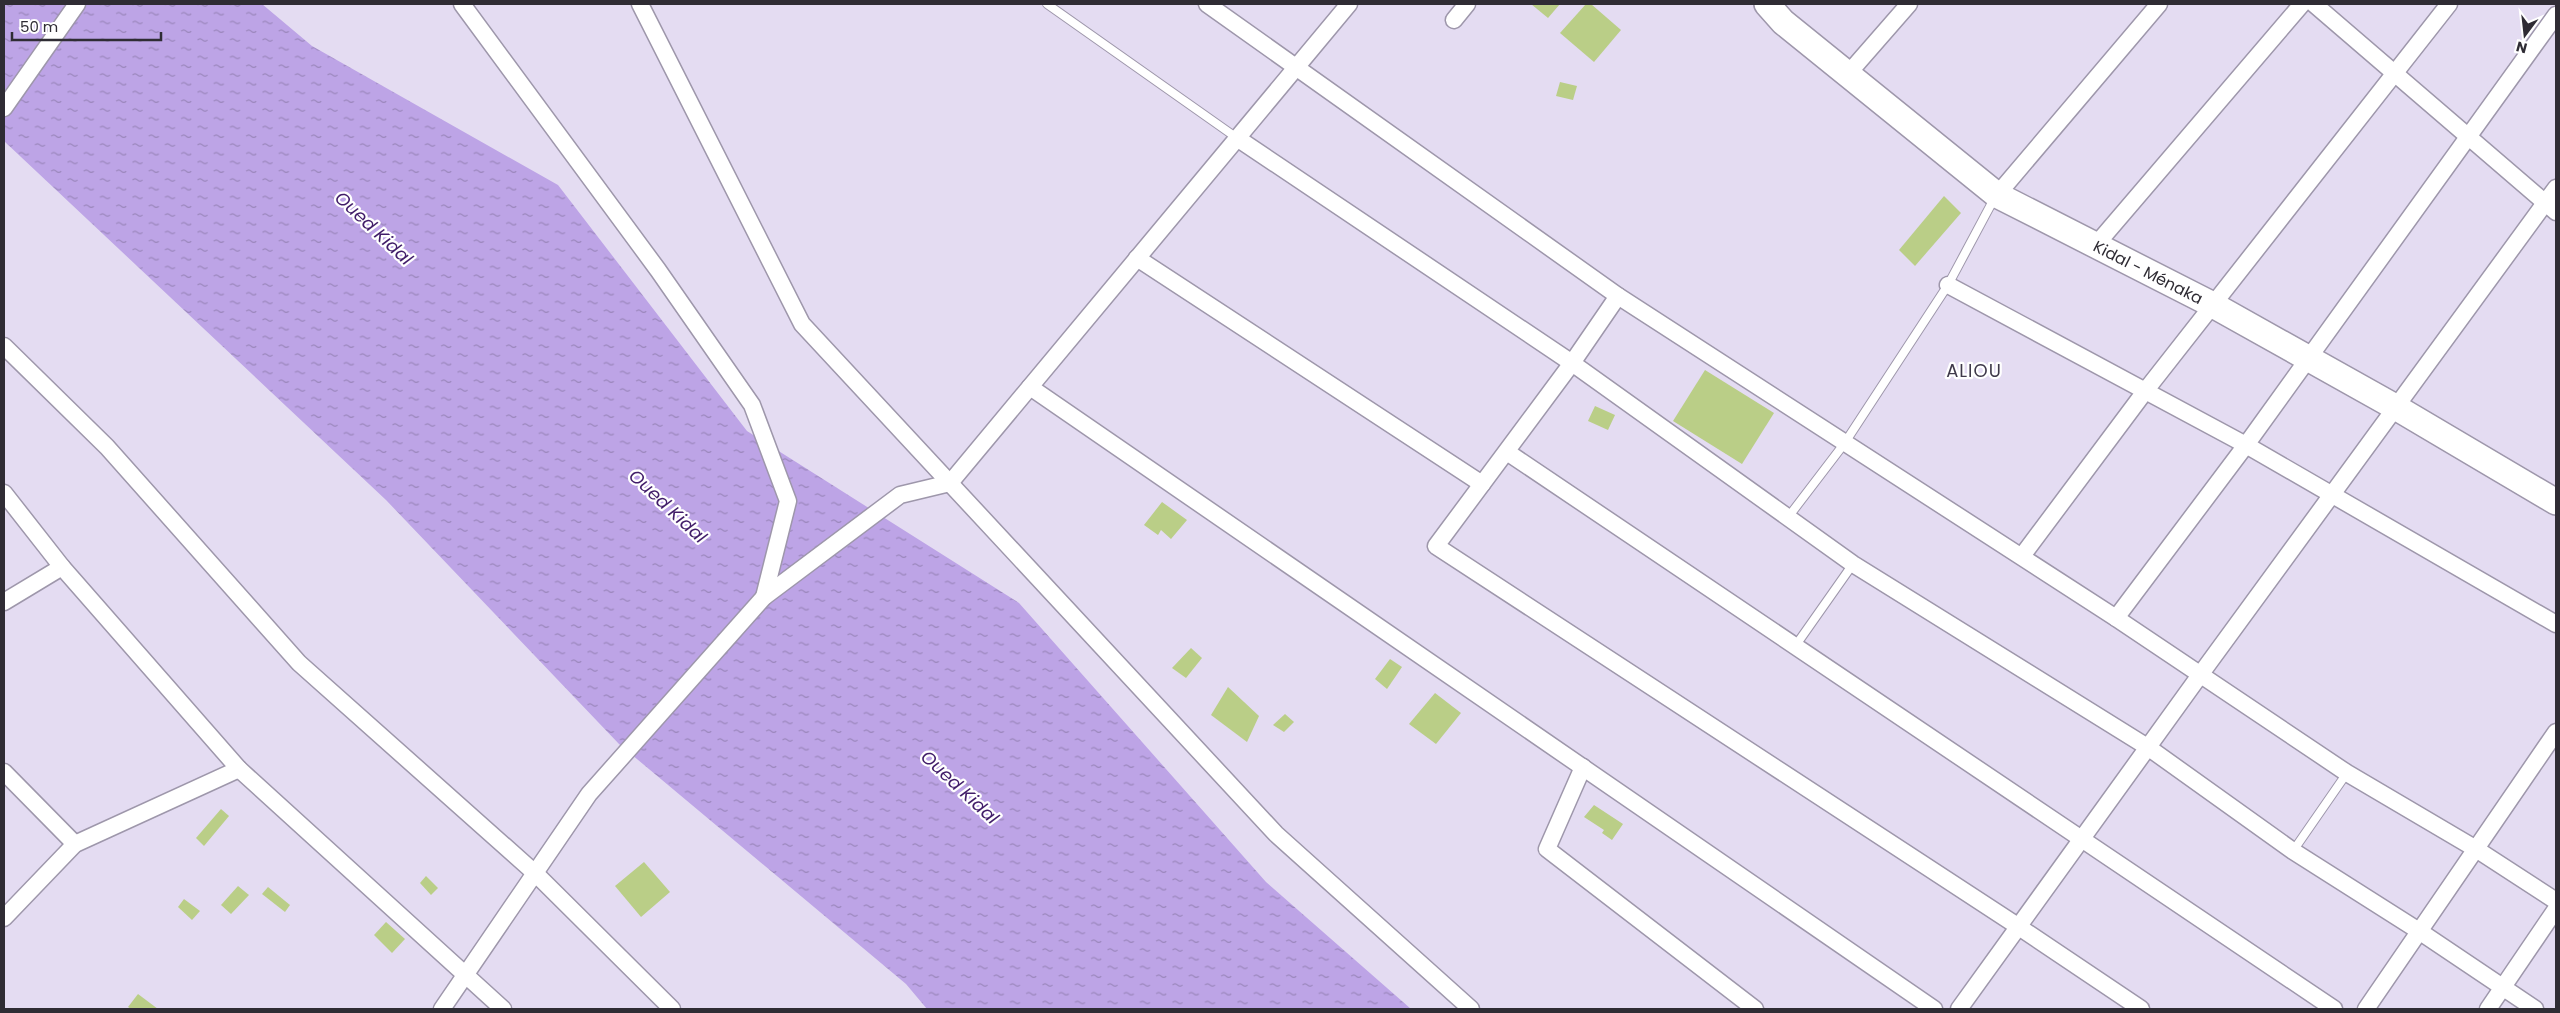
<svg xmlns="http://www.w3.org/2000/svg" width="2560" height="1013" font-family="Poppins,sans-serif">
<style>
.water{fill:url(#water-ripples)}
.building{fill:#bace87}
.lines{fill:none;stroke-linecap:round;stroke-linejoin:round}
.lane-casing{stroke:#9e97ab;stroke-width:10}
.street-casing{stroke:#9e97ab;stroke-width:19}
.primary-casing{stroke:#9e97ab;stroke-width:28}
.lane{stroke:#fff;stroke-width:8}
.street{stroke:#fff;stroke-width:16}
.primary{stroke:#fff;stroke-width:25}
.labels{text-anchor:middle;dominant-baseline:central;stroke-width:4.5;stroke-linejoin:round;paint-order:stroke}
.street-label{font-size:16px;fill:#2f2c34;stroke:#fff}
.water-label{font-size:18px;font-style:italic;fill:#411d69;stroke:#fff}
.neighbourhood-label{font-size:18px;letter-spacing:1px;fill:#3f394a;stroke:#fff}
</style>
<defs>
<pattern id="water-ripples" width="26" height="14" patternUnits="userSpaceOnUse" patternTransform="scale(1.25)"><rect width="26" height="14" fill="#bda4e6"/><path d="M2 4q2-2 4 0t4 0M15 11q2-2 4 0t4 0" fill="none" stroke="#9a86bb"/></pattern>
</defs>
<rect width="100%" height="100%" fill="#e4dcf2"/>
<!-- water -->
<path class="water" d="M4 4H262L312 46 558 185 747 431 1019 603 1266 882 1411 1009H927L906 984 619 744 386 500 4 141Z"/>
<!-- building -->
<g class="building">
<path d="M1531 4H1560L1548 18Z"/>
<path d="M1586 4H1591L1621 30 1594 62 1560 33Z"/>
<path d="M1560 82 1577 86 1573 100 1556 96Z"/>
<path d="M1944 196 1961 213 1915 266 1899 250Z"/>
<path d="M1705 370 1774 413 1742 464 1673 421Z"/>
<path d="M1595 406 1615 415 1608 430 1588 421Z"/>
<path d="M1162 502 1187 520 1171 539 1161 530 1158 535 1144 525Z"/>
<path d="M1191 648 1202 658 1186 678 1172 668Z"/>
<path d="M1390 659 1402 667 1387 689 1375 679Z"/>
<path d="M1228 687 1259 716 1247 742 1211 715Z"/>
<path d="M1435 693 1461 713 1436 744 1409 724Z"/>
<path d="M1285 714 1294 722 1284 732 1273 725Z"/>
<path d="M1594 805 1623 824 1612 840 1602 833 1604 830 1584 817Z"/>
<path d="M221 809 229 816 204 846 196 838Z"/>
<path d="M644 862 670 892 641 917 615 886Z"/>
<path d="M426 876 438 888 431 895 420 883Z"/>
<path d="M238 886 249 895 231 914 221 905Z"/>
<path d="M268 887 290 905 285 912 262 894Z"/>
<path d="M184 899 200 911 192 920 178 907Z"/>
<path d="M386 922 405 939 392 953 374 935Z"/>
<path d="M138 994 158 1009H131L128 1007Z"/>
</g>
<g class="lines">
<defs>
<g id="lane">
<path d="M1047 4 1237 138"/>
<path d="M1789 516 1844 444 1948 285 1995 197"/>
<path d="M1796 645 1853 564"/>
<path d="M2293 851 2347 773"/>
</g>
<g id="street">
<path d="M462 4 658 270 752 405 788 501 764 597"/>
<path d="M640 4 802 324 1276 834 1471 1009"/>
<path d="M1207 4 1618 296 2116 618 2347 773 2476 849 2556 901"/>
<path d="M2314 4 2556 212"/>
<path d="M1454 20 1467 4"/>
<path d="M1847 75 1909 4"/>
<path d="M4 108 77 4"/>
<path d="M1237 138 1572 363 1853 564 2149 748 2293 851 2419 931 2535 1009"/>
<path d="M1997 195 2159 4"/>
<path d="M2095 246 2302 4"/>
<path d="M1137 258 1482 484"/>
<path d="M1948 285 2246 445 2556 624"/>
<path d="M1618 296 1572 363 1436 546 2019 927 2141 1009"/>
<path d="M4 346 107 447 299 663 536 874 672 1009"/>
<path d="M1030 387 1934 1009"/>
<path d="M1507 452 2334 1009"/>
<path d="M4 493 62 567 239 769 503 1009"/>
<path d="M2022 556 2146 390 2449 4"/>
<path d="M4 602 62 567"/>
<path d="M2116 618 2246 445 2556 15"/>
<path d="M1583 767 1547 849 1755 1009"/>
<path d="M4 772 75 844"/>
<path d="M4 918 75 844 239 769"/>
<path d="M442 1009 589 794 764 597 900 495 950 483 1349 4"/>
<path d="M1959 1009 2200 675 2556 188"/>
<path d="M2366 1009 2556 732"/>
<path d="M2488 1009 2556 909"/>
</g>
<g id="primary">
<path id="s1" d="M1767 4 1783 22 1997 195 2213 305 2397 408 2556 502"/>
</g>
</defs>
<!-- lane casing -->
<use href="#lane" class="lane-casing"/>
<!-- street casing -->
<use href="#street" class="street-casing"/>
<!-- primary casing -->
<use href="#primary" class="primary-casing"/>
<!-- lane -->
<use href="#lane" class="lane"/>
<!-- street -->
<use href="#street" class="street"/>
<!-- primary -->
<use href="#primary" class="primary"/>
</g>
<g class="labels">
<!-- street labels -->
<g class="street-label">
<text stroke="none"><textPath href="#s1" startOffset="469">Kidal - Ménaka</textPath></text>
</g>
<!-- water labels -->
<g class="water-label">
<text transform="translate(374 228) rotate(43)">Oued Kidal</text>
<text transform="translate(668 506) rotate(43)">Oued Kidal</text>
<text transform="translate(960 787) rotate(43)">Oued Kidal</text>
</g>
<!-- neighbourhood labels -->
<g class="neighbourhood-label">
<text x="1974" y="370">ALIOU</text>
</g>
</g>
<!-- border -->
<rect width="2560" height="1013" fill="none" stroke="#2f2c34" stroke-width="10"/>
<!-- north arrow -->
<g transform="translate(2525 35) rotate(195)" stroke="#ffffff" stroke-width="4" paint-order="stroke">
<path d="M0-4L9 19L0 12L-9 19Z" fill="#2f2c34"/>
<text y="-8" font-size="14" font-weight="bold" text-anchor="middle" fill="#2f2c34">N</text>
</g>
<!-- scale -->
<path d="M12 32v8h149v-8" fill="none" stroke="#2f2c34" stroke-width="2.5"/>
<text x="20" y="32" font-size="15" fill="#2f2c34" stroke="#ffffff" stroke-width="4" paint-order="stroke">50 m</text>
</svg>
